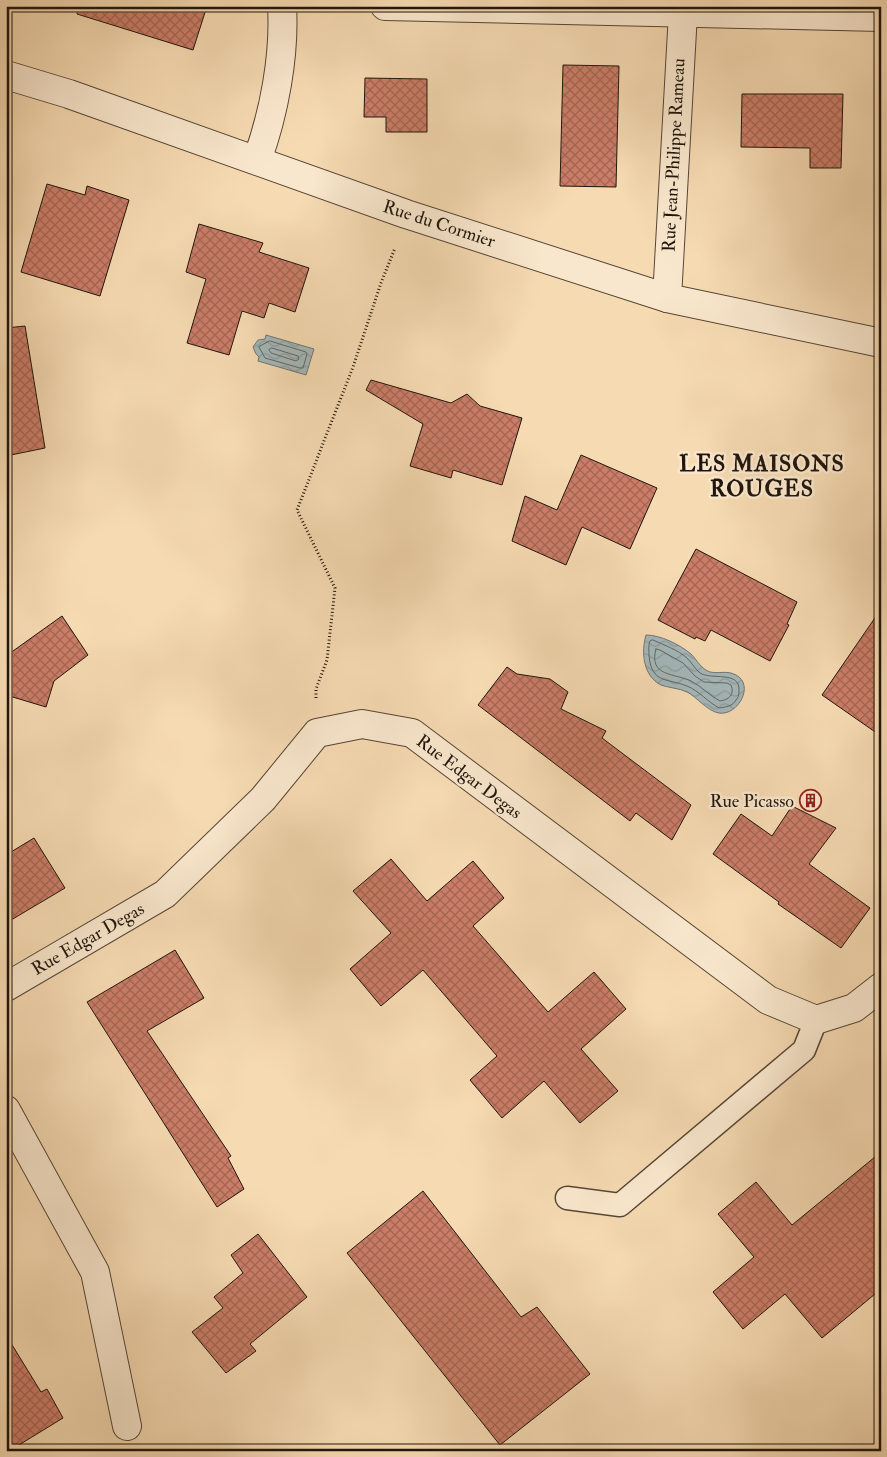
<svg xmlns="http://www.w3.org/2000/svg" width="887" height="1457" font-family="'IM FELL Double Pica',serif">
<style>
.water{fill:url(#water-waves);stroke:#6f7674}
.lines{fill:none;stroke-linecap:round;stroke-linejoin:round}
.shore{stroke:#626662;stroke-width:1}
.building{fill:url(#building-cross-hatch);stroke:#20150c}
.lane-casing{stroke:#564636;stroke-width:25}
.street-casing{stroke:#564636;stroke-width:30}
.path{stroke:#20150c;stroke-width:3;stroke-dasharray:1 2.5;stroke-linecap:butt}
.lane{stroke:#f9e7cd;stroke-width:22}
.street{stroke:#f9e7cd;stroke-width:28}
.labels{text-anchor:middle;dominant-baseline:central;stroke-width:5;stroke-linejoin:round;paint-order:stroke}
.street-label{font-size:18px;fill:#20150c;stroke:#f9e7cd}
.poi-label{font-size:18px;fill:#20150c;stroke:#f9e7cd;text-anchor:end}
.district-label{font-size:22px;font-weight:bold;letter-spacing:1px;fill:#20150c;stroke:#f9e7cd}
</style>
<defs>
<pattern id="water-waves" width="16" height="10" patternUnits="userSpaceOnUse" patternTransform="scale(1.25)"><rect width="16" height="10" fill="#a3b7b9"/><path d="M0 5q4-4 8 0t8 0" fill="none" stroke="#8c9c9e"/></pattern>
<pattern id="building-cross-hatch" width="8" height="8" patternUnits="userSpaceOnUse" patternTransform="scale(1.25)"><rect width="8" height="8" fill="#cb7d68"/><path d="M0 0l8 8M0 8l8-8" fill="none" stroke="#a46554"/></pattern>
</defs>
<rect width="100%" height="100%" fill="#f6dab2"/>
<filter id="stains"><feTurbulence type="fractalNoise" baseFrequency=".004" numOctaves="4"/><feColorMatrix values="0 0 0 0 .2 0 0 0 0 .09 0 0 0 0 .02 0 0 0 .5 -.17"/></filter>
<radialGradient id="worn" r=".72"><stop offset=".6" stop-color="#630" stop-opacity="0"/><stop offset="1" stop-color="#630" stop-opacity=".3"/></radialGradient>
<!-- water -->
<g class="water">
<path d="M266 335 314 349 306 375 258 361 259 357 256 354 253 347 258 340 265 339Z"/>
<path d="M646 635C660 635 679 644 691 654 697 660 701 669 710 672 719 674 727 670 736 675 755 685 738 716 719 713 707 711 697 697 687 692 679 688 669 688 661 685 643 676 641 652 646 635Z"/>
</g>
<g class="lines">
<!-- shore -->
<g class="shore">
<path d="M270 341 306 352 307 354 303 368H300L265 358 259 347Z"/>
<path d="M272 348 298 356 299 359 296 361 271 353 269 350Z"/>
<path d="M653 640C664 645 678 650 687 658 692 663 695 669 700 673 711 680 739 671 739 689 739 693 739 697 736 700 733 706 726 707 719 708 708 702 699 691 687 686 667 678 652 684 649 656 649 650 648 646 650 641Z"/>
<path d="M656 649 660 650 683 663 695 676 704 682 727 683 731 685C735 694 729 700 720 701 710 696 701 686 691 681 675 673 648 677 656 649Z"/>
</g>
</g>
<!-- building -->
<g class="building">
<path d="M78 6H207L193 50 77 14Z"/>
<path d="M563 65 619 66 616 187 560 186Z"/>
<path d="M365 78 427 79V132H386V117H364Z"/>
<path d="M742 94H843L841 168H810V148L741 147Z"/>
<path d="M47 184 85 195 87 186 129 200 100 296 21 272Z"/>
<path d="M199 224 263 243 259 252 309 268 295 312 269 303 264 318 242 311 229 355 187 343 206 279 186 272Z"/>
<path d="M25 326 45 448 6 456V328Z"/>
<path d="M371 380 451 403 467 394 480 406 522 418 502 485 453 470 451 478 410 466 423 424 366 390Z"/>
<path d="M581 455 657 488 630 549 582 527 566 565 512 541 525 496 557 510Z"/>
<path d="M696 549 797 602 787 624 789 625 770 661 711 630 705 641 696 637 695 639 658 620Z"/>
<path d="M881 609V736L822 695Z"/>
<path d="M62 616 88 655 54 681 46 707 6 695V656Z"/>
<path d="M507 667 517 674 550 679 568 692 561 709 606 731 602 738 691 805 672 840 636 813 630 821 478 705Z"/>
<path d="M792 806 836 828 809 864 870 908 841 948 778 904 779 902 713 854 741 814 772 836Z"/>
<path d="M34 838 65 888 6 923V855Z"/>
<path d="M391 859 427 901 473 861 504 898 473 926 548 1012 594 972 626 1009 581 1049 618 1091 580 1123 544 1081 502 1118 470 1080 497 1056 423 970 381 1006 350 969 391 933 353 891Z"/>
<path d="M175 950 204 998 147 1031 231 1156 228 1158 244 1189 217 1207 87 1002Z"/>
<path d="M881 1152V1289L822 1338 785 1294 743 1329 713 1292 754 1257 718 1214 756 1182 792 1225Z"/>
<path d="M423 1191 521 1317 537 1307 590 1374 500 1445 347 1253Z"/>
<path d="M258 1234 307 1297 250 1344 256 1351 226 1373 192 1332 223 1308 214 1297 243 1273 231 1255Z"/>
<path d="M6 1335 41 1392 47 1389 63 1418 9 1451H6Z"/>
</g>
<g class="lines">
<defs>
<path id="lane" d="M567 1198 620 1205 804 1050 816 1020"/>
<g id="street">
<path d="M385 6 881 17"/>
<path d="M6 75 69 94 406 214 667 298 881 343"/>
<path d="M257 160C274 114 285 55 282 6"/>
<path d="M667 298 683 13"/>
<path d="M6 987 165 894 263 799 317 733 362 724 412 733 768 1000 816 1020 854 1008 881 987"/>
<path d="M6 1110 95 1272 127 1426"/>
</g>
</defs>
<!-- lane casing -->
<use href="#lane" class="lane-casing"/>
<!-- street casing -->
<use href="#street" class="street-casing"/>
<!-- path -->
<path class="path" d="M316 698V689L327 660 335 588 297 510 353 367 381 283 395 248"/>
<!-- lane -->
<use href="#lane" class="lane"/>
<!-- street -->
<use href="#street" class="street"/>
</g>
<!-- icons -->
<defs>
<symbol id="building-ring" viewBox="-11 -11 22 22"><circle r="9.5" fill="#f9e7cd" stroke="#8f2418" stroke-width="1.5"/><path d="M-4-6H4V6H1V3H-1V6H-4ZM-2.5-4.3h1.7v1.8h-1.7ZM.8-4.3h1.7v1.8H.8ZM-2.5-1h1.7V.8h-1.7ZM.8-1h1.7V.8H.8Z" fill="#8f2418"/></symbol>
</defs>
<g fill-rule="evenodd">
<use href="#building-ring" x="798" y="788" width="25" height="25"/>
</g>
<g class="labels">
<!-- street labels -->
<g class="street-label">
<text transform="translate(674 155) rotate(-87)">Rue Jean-Philippe Rameau</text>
<text transform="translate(439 224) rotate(18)">Rue du Cormier</text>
<text transform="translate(469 777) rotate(37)">Rue Edgar Degas</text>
<text transform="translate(88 939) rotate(-30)">Rue Edgar Degas</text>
</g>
<!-- poi labels -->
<g class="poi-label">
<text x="794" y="801">Rue Picasso</text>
</g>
<!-- district labels -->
<g class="district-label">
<text x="762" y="464">LES MAISONS<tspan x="762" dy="25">ROUGES</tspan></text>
</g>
</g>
<!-- margin -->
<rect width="887" height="1457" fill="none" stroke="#f6dab2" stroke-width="25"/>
<rect x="8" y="8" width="872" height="1442" fill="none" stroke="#20150c" stroke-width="2.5"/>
<rect x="12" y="12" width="862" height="1432" fill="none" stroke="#20150c"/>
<rect width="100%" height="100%" filter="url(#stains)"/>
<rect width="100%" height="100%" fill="url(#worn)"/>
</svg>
